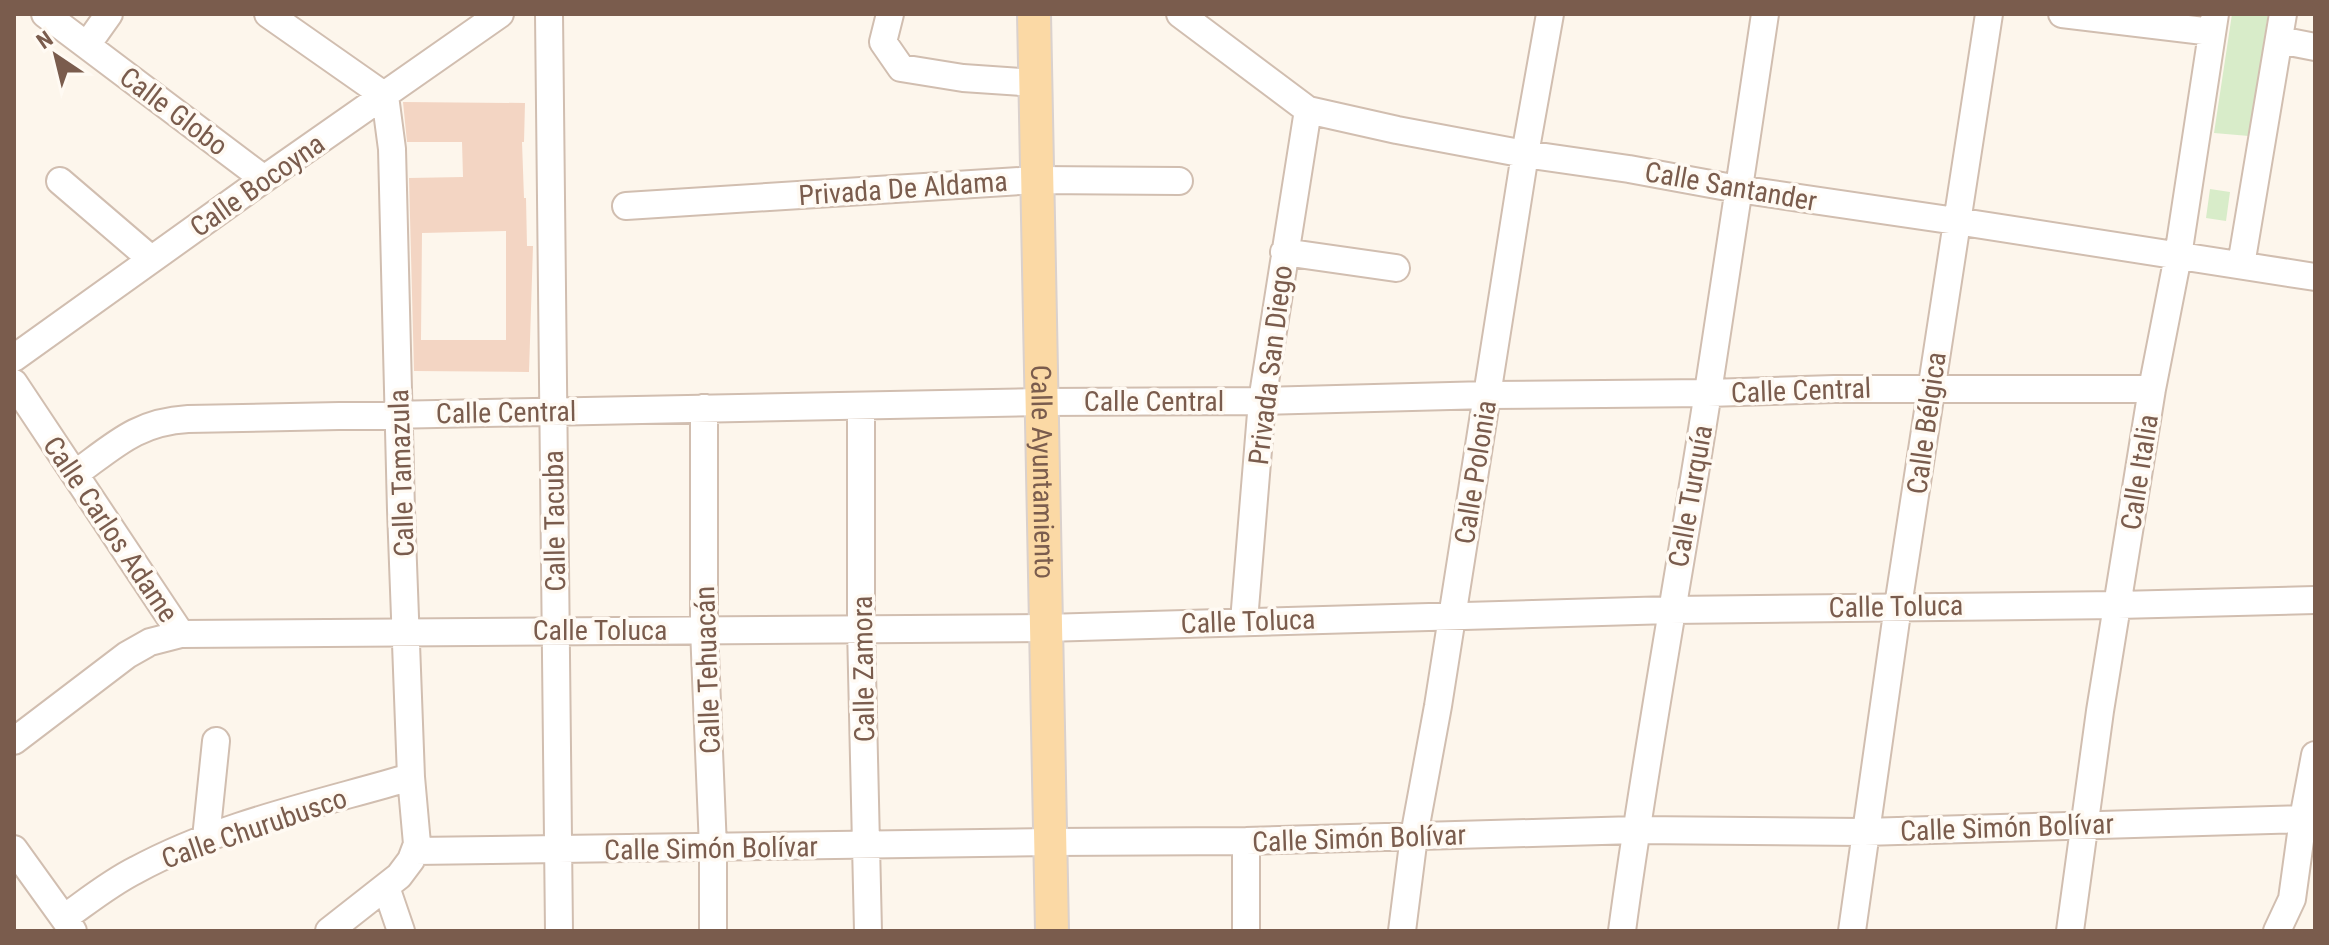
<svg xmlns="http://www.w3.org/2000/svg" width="2329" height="945" viewBox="0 0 2329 945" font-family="'Roboto Condensed',sans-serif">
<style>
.green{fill:#d8ecc9}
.building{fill:#f3d5c3;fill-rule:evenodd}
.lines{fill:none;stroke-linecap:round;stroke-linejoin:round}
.minor-casing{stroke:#d1beb0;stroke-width:30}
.major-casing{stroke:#dad1cd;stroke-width:36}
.minor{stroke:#fff;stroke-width:26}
.major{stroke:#fbd9a5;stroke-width:32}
.labels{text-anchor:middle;stroke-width:7;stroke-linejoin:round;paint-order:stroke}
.street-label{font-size:28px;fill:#7a5c4d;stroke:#fffaf3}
</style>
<rect width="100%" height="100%" fill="#fdf6ec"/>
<path class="green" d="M2232,14H2268L2249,136L2214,133Z
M2210,189L2230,192L2226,221L2206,218Z"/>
<path class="building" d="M403,102L525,103L524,142H522L524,198H526L527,246H533L529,372L414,371L409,178L463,177L462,142H407ZM506,231V340H421L422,233Z"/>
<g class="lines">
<g class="minor-casing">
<path id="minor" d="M45,14L264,179
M268,14L385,96L392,149L401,510L411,777L417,844L411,860L399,876L329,931
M549,14L559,931
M890,14L883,42L901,68L963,78L1035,83
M1180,14L1308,110L1397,130L1525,154L1629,169L1738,189L1956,221L2315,277
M2062,14L2212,32
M2279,40L2315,47
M87,45L109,14
M60,181L151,259
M626,206L1036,180L1179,181
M1284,252L1396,268
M2241,265L2283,14
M14,358L264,179L500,14
M14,383L181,634
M861,407V628L868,931
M704,408V629L713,848V931
M75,474C115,445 137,422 188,419L1041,402L1262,401L1488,395L1708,393L1834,389H2152
M1244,621L1262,401L1308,110
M14,741L127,655L150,642L181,634L1045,628L1671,610L2118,605L2315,600
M206,838L216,741
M14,849L73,931
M415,851L1050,842L1246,841L1636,830L1864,832L2303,819
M386,887L401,931
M64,918C88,901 110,883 136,870C221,824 319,804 411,777
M1246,931V841
M1402,931L1414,836L1438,706L1525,154L1550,14
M1622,931C1646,751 1680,572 1708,392C1728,266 1746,140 1765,14
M1852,931L1898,606L1989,14
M2070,931L2100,711L2152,389L2178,256L2215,14
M2277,931L2292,899L2303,819L2315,755"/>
</g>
<g class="major-casing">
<g id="major">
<path id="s1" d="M1034,14L1052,931"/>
</g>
</g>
<use href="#minor" class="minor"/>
<use href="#major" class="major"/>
</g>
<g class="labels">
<g class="street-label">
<text transform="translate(174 111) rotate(37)" y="10">Calle Globo</text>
<text transform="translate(257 185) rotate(-35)" y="10">Calle Bocoyna</text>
<text transform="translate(1731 186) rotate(10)" y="10">Calle Santander</text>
<text transform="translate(903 188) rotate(-4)" y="10">Privada De Aldama</text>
<text transform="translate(1270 365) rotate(-83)" y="10">Privada San Diego</text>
<text transform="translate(1801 390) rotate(-2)" y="10">Calle Central</text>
<text x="1154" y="411">Calle Central</text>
<text transform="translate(506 412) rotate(-1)" y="10">Calle Central</text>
<text transform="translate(1926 423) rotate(-82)" y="10">Calle Bélgica</text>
<text dy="10" stroke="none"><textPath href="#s1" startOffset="458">Calle Ayuntamiento</textPath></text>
<text transform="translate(1475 472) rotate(-81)" y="10">Calle Polonia</text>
<text transform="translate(2139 472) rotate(-81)" y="10">Calle Italia</text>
<text transform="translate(401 473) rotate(-92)" y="10">Calle Tamazula</text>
<text transform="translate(1690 496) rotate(-80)" y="10">Calle Turquía</text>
<text transform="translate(554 521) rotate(-91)" y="10">Calle Tacuba</text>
<text transform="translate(111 529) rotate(56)" y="10">Calle Carlos Adame</text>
<text transform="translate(1896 606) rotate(-1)" y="10">Calle Toluca</text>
<text transform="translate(1248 621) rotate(-2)" y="10">Calle Toluca</text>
<text x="600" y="640">Calle Toluca</text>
<text transform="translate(863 669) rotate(-91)" y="10">Calle Zamora</text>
<text transform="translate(707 670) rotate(-92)" y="10">Calle Tehuacán</text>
<text transform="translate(2007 827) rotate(-2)" y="10">Calle Simón Bolívar</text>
<text transform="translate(254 828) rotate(-19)" y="10">Calle Churubusco</text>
<text transform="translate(1359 838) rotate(-2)" y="10">Calle Simón Bolívar</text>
<text transform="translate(711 848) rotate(-1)" y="10">Calle Simón Bolívar</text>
</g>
</g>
<rect width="2329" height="945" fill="none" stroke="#7a5c4d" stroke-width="32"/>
<g transform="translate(56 56) rotate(325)" stroke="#fffaf3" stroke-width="6" paint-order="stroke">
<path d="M0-6L14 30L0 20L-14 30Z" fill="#7a5c4d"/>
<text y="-12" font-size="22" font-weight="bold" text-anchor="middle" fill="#7a5c4d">N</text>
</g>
</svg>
